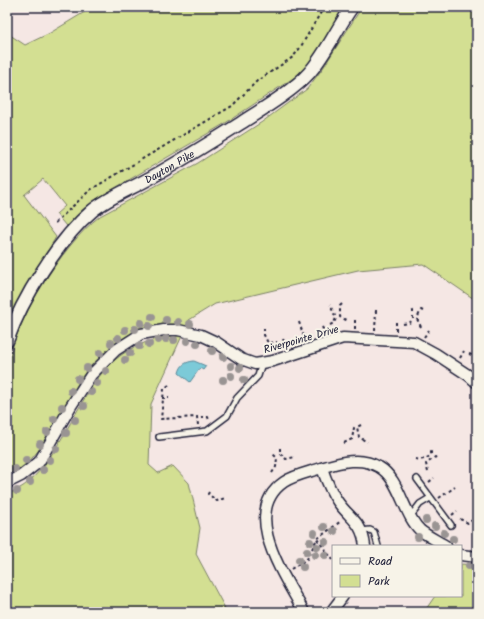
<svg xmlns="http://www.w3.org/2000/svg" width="484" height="619" viewBox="0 0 484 619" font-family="Kalam,sans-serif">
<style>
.green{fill:#d3df92;stroke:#7a8066}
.water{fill:#7bcad8;stroke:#578799}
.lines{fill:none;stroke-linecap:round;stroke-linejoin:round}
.service-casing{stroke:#22223b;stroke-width:8}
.minor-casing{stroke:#22223b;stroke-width:13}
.tertiary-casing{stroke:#22223b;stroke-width:15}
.path{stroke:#22223b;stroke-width:2;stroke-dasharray:3 3;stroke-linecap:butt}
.service{stroke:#f7f3e8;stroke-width:5}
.minor{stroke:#f7f3e8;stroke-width:10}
.tertiary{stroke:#f7f3e8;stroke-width:12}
.tree{fill:#999493}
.labels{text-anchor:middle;stroke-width:4;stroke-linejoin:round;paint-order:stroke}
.street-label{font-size:11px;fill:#22223b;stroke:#f7f3e8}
</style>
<rect width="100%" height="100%" fill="#f5e7e4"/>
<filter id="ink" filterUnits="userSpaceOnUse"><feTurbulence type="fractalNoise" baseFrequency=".025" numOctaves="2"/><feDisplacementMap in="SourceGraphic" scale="8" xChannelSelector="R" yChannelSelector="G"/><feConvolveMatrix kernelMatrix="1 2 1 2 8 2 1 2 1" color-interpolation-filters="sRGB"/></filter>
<g filter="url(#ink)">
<path class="green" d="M93,7H347L304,71L224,124L93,201L66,226L56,214L65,206L43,179L24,195L56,237L14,308L7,326V33L25,45L50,33Z
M362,7H477V301L423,264L358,270L215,304L189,320L187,326C149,323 135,327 106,352C97,359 88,368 81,378C67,402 56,430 38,451C29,462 21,470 7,474C7,441 5,406 7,373C11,325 62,245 100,216L198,163L262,122L307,89L323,68Z
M165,336H182L151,404L149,465L158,473L173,466L189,483L200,528L196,554L227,612H7V494C56,480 76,390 116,359C132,346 146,342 165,336Z
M461,564L477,565V612H424L435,596H461Z"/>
<path class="water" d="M194,361L206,366L203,370L200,368L190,382L179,373C181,365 185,362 194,361Z"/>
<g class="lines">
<g class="service-casing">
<path id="service" d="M159,437L207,431L227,416L237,398L258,376L262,363
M417,479L451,525
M410,517L420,504L430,498
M361,531L370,530L374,532L378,546"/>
</g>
<g class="minor-casing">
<path id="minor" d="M322,468C326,480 331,492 338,502C350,519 362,521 365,546
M7,483L21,476L39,462L71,406L91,375L116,350L141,334L164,330H178L201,335L216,342L241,359L255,364L273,361L343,338L414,342L436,354L468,375L477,383
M461,555L477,557
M304,612C286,578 239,513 284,482C294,475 310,472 321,468C340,462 361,456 379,467C400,479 403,514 420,530C427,536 438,541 446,546
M331,612L343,596"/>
</g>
<g class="tertiary-casing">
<g id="tertiary">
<path id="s1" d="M7,341C22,299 58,240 92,211C109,197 131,189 150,178C181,161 211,142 241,123C261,110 293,91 309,73C326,54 337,28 352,7"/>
</g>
</g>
<path class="path" d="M55,223L90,190L232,106L257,81L293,57L300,48L324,7
M342,304L340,306V317L348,321
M355,320V329
M299,322L305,340
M403,324L409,323L413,320V311L411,308
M330,325L334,323L336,318L330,305
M322,327L325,333
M421,327L417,319L421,310L423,311
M264,328V335L268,343L277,342
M375,331L376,310
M396,331V322
M424,337L429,330
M283,339L286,347
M469,354L477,357
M460,358L464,351
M169,385L164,389L161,419L197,417
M162,398H169
M198,425L197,417H208L209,420
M361,425L357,427L359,437L367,442
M344,443L352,439L354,428L351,426
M280,448V453L286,459L295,457
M415,459C422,460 425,460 431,455V450
M428,472L426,464L435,457L436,458
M272,473L276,467L277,458L273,454
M429,482L434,478
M209,492L208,494L217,501L225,498
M439,498L455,487
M452,515L457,511
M460,519L468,523L477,517
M317,539L333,560
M291,569L307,559L317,539L341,521"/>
<use href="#service" class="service"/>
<use href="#minor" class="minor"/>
<use href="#tertiary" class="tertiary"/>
</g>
<g class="tree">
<circle cx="152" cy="317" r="4"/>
<circle cx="166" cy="320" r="4"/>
<circle cx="178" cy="322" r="4"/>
<circle cx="141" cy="323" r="4"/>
<circle cx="190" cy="324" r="4"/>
<circle cx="149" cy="326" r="4"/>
<circle cx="135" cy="329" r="4"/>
<circle cx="125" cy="330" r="4"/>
<circle cx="118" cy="338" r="4"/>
<circle cx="166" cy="339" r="4"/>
<circle cx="158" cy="340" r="4"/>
<circle cx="174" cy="340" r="4"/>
<circle cx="187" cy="341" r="4"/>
<circle cx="111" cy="343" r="4"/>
<circle cx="149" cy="344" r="4"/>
<circle cx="197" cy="344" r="4"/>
<circle cx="139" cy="346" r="4"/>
<circle cx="212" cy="351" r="4"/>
<circle cx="100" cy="353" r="4"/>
<circle cx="130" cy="353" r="4"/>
<circle cx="223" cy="357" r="4"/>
<circle cx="125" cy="360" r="4"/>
<circle cx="231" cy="366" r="4"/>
<circle cx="87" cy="368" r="4"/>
<circle cx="240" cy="368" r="4"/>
<circle cx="106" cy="371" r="4"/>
<circle cx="231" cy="376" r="4"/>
<circle cx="78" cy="379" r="4"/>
<circle cx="223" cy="380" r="4"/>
<circle cx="244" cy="380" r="4"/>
<circle cx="97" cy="383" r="4"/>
<circle cx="71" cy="391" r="4"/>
<circle cx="91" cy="392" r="4"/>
<circle cx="84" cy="406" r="4"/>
<circle cx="62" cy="407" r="4"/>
<circle cx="54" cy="419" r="4"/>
<circle cx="75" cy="420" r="4"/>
<circle cx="47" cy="432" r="4"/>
<circle cx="66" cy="433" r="4"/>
<circle cx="40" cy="444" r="4"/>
<circle cx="56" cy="449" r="4"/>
<circle cx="26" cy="460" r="4"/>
<circle cx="50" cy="460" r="4"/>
<circle cx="15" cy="469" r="4"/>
<circle cx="43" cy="470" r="4"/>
<circle cx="30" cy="482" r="4"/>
<circle cx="17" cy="491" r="4"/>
<circle cx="426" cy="520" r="4"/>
<circle cx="435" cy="526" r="4"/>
<circle cx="324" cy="527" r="4"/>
<circle cx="334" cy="531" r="4"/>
<circle cx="314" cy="533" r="4"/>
<circle cx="444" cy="533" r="4"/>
<circle cx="418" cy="537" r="4"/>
<circle cx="453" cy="539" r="4"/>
<circle cx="310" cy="542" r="4"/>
<circle cx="325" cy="542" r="4"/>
<circle cx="317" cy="547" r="4"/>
<circle cx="307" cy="552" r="4"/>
<circle cx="315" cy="555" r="4"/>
<circle cx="325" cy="555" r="4"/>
<circle cx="299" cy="560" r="4"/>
<circle cx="469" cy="566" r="4"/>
<circle cx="303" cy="567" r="4"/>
</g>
</g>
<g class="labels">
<g class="street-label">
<text dy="4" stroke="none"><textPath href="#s1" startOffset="246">Dayton Pike</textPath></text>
<text transform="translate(301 339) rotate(-16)" y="4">Riverpointe Drive</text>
</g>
</g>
<rect width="484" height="619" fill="none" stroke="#f7f3e8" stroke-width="24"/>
<rect x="12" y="12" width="460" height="595" fill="none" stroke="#22223b" stroke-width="1.5" filter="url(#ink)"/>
<rect x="332" y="545" width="130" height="52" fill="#f7f3e8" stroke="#a29fa3"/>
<rect x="340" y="558" width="20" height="6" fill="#f7f3e8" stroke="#a29fa3"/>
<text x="368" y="565" font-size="12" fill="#22223b">Road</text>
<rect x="340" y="575" width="20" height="12" fill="#d3df92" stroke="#a29fa3"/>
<text x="368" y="585" font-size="12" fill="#22223b">Park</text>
</svg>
